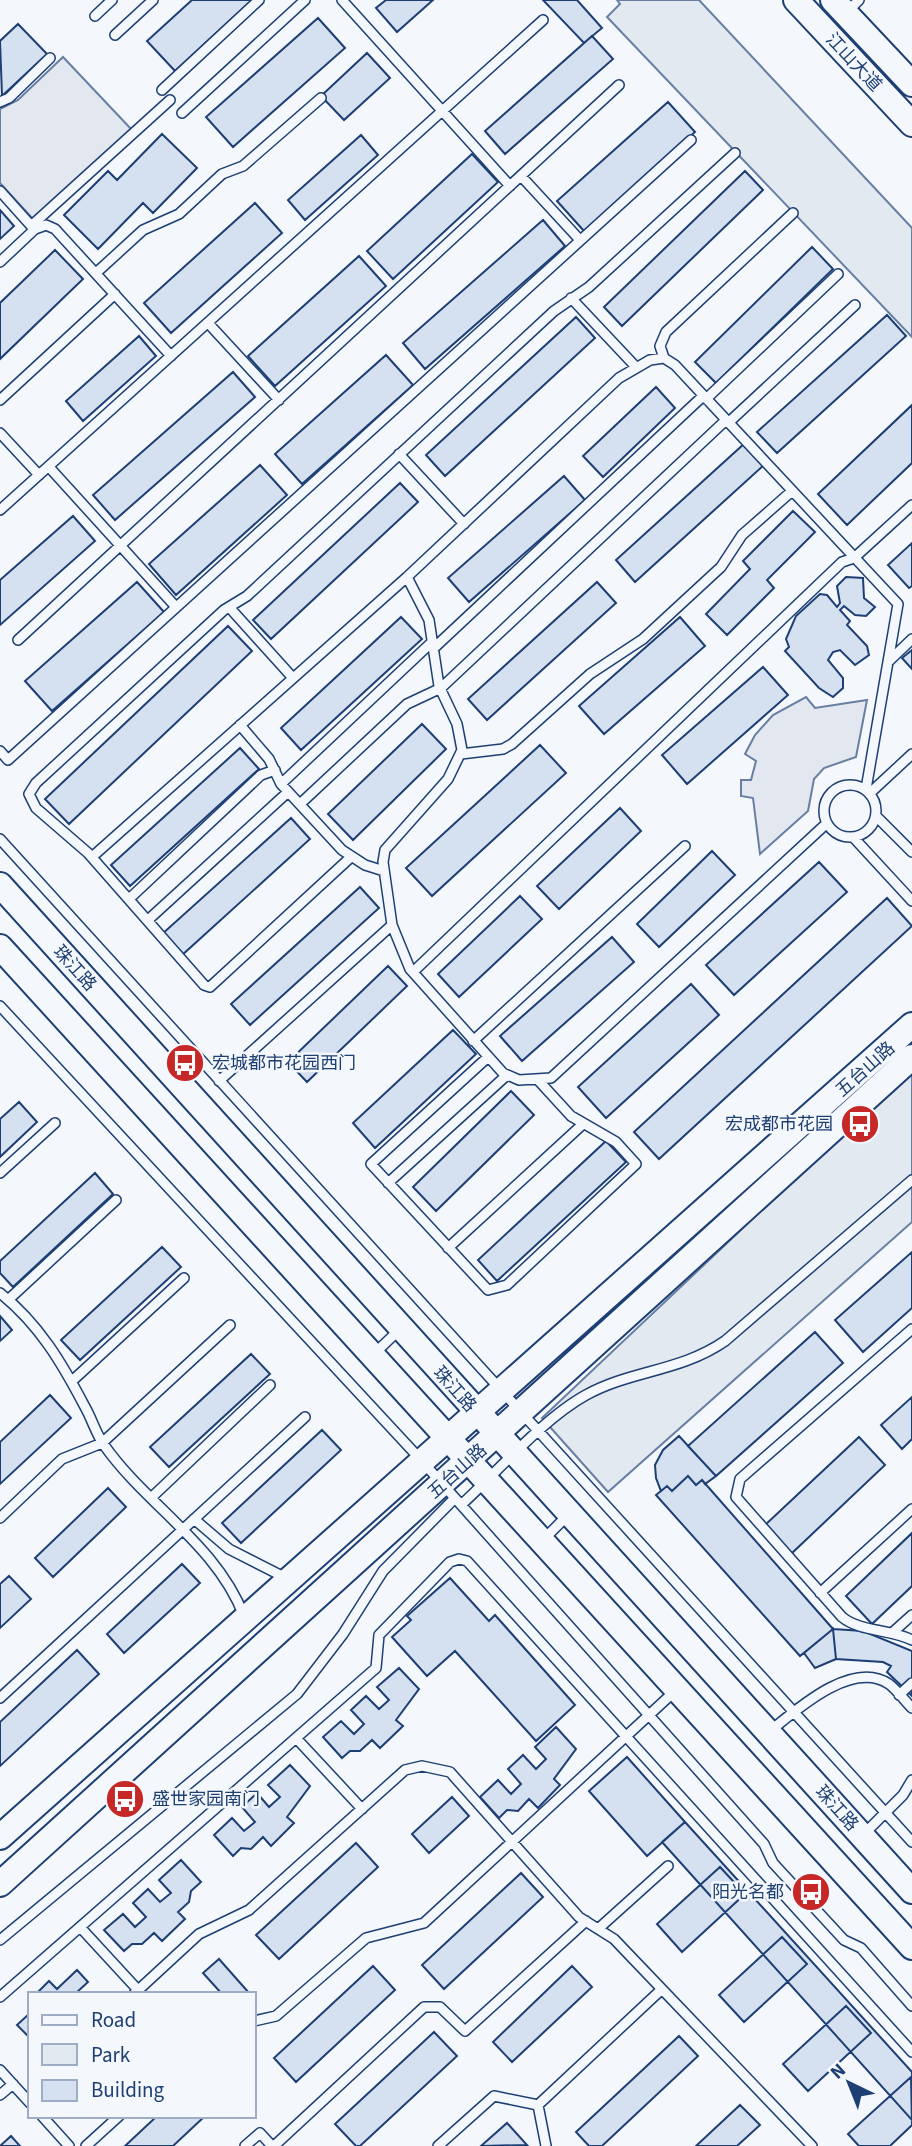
<svg xmlns="http://www.w3.org/2000/svg" width="912" height="2146" viewBox="0 0 912 2146" font-family="'Source Sans 3','Noto Sans SC',sans-serif">
<style>
.green{fill:#e3e9f0;stroke:#687fa3;stroke-width:2}
.parking{fill:#e3e8f0;stroke:#687fa3;stroke-width:2}
.building{fill:#d5e0f0;stroke:#1d3f73;stroke-width:2}
.lines{fill:none;stroke-linecap:round;stroke-linejoin:round}
.lane-casing{stroke:#1d3f73;stroke-width:12}
.secondary-casing{stroke:#1d3f73;stroke-width:28}
.lane{stroke:#f4f7fb;stroke-width:9}
.secondary{stroke:#f4f7fb;stroke-width:24}
.labels{text-anchor:middle;stroke-width:5;stroke-linejoin:round;paint-order:stroke}
.street-label{font-size:18px;fill:#1d3f73;stroke:#f4f7fb}
.poi-label{font-size:18px;fill:#1d3f73;stroke:#f4f7fb;text-anchor:start}
</style>
<rect width="100%" height="100%" fill="#f4f7fb"/>
<path class="green" d="M617,0H699L912,228V337L607,17L620,4Z
M912,1073V1222L608,1492L542,1418L797,1177Z"/>
<path class="parking" d="M63,57L132,130L33,219L0,183V109L18,100Z
M806,697L815,708L867,700L856,757L824,768L814,779L808,811L760,854L753,798L741,796V780H751L756,761L745,754L755,735L773,715Z"/>
<path class="building" d="M192,0H252L175,71L147,41Z
M386,0H433L397,32L376,8Z
M543,0H577L602,28L584,43Z
M318,18L345,48L233,147L206,117Z
M18,24L47,54L2,96L0,41Z
M592,36L613,59L505,154L485,131Z
M367,53L390,78L344,120L321,96Z
M668,102L695,132L584,231L557,201Z
M162,134L197,168L153,213L143,203L98,249L64,215L108,171L117,180Z
M361,135L378,155L305,220L288,200Z
M472,154L498,182L393,279L367,251Z
M745,171L763,190L622,326L604,307Z
M255,203L282,233L171,333L144,303Z
M0,210L14,226L0,239Z
M543,220L565,246L425,369L403,343Z
M812,247L833,269L716,383L695,362Z
M55,250L83,279L0,359V303Z
M359,256L386,286L275,386L248,356Z
M887,315L906,336L777,453L757,432Z
M576,317L595,338L445,476L426,455Z
M139,336L156,356L83,421L66,401Z
M386,355L413,385L302,484L275,454Z
M233,372L255,397L115,520L93,495Z
M656,387L675,408L603,477L583,456Z
M912,405V463L847,525L818,494Z
M745,443L764,465L635,582L616,560Z
M260,465L287,495L176,595L149,564Z
M564,476L585,500L469,602L448,578Z
M400,483L418,502L271,639L253,620Z
M793,511L815,532L767,580L774,588L727,635L706,614L750,569L743,561Z
M73,516L95,541L0,625V580Z
M912,543V586L909,588L888,565Z
M846,577L863,578L864,598L875,607L866,616L855,615L844,606L840,610L850,621L847,625L867,646L869,655L855,665L840,650L833,652L828,660L843,678V688L833,697L819,688L785,651L789,647L786,639L796,616L820,594L827,595L837,607L840,603L837,586Z
M137,582L164,612L52,711L25,681Z
M597,582L616,603L487,720L468,699Z
M401,617L422,639L301,750L281,728Z
M680,617L705,646L604,734L579,706Z
M228,626L252,651L69,824L45,799Z
M912,650V669L902,658Z
M763,667L788,695L687,784L662,755Z
M422,724L446,749L353,840L328,814Z
M540,745L566,773L432,896L406,868Z
M240,748L259,769L130,886L111,865Z
M620,808L641,831L559,909L537,886Z
M291,818L310,839L181,956L161,935Z
M712,851L735,875L659,947L637,924Z
M819,862L847,892L734,995L706,965Z
M360,887L379,908L250,1025L231,1004Z
M520,896L542,919L459,997L438,974Z
M887,898L912,926L659,1159L634,1132Z
M612,937L634,962L522,1061L500,1036Z
M388,966L407,986L307,1082L288,1062Z
M691,984L719,1015L606,1118L578,1087Z
M453,1030L476,1054L375,1148L353,1123Z
M511,1091L534,1115L436,1211L413,1187Z
M19,1102L37,1122L0,1157V1119Z
M606,1141L626,1162L497,1281L478,1260Z
M95,1173L113,1194L13,1287L0,1273V1261Z
M162,1247L181,1267L80,1360L61,1340Z
M912,1252V1308L863,1352L835,1320Z
M0,1316L12,1330L0,1341Z
M815,1332L843,1363L716,1476L688,1446Z
M251,1354L270,1374L169,1467L150,1447Z
M50,1395L71,1418L0,1484V1442Z
M912,1397V1439L902,1449L881,1425Z
M322,1430L341,1450L241,1543L222,1523Z
M679,1436L716,1476L705,1484L702,1480L696,1485L688,1476L672,1491L667,1486L661,1491L656,1478L655,1465L663,1450Z
M859,1437L885,1465L791,1554L764,1526Z
M688,1476L696,1485L702,1480L833,1629L800,1656L656,1495L667,1486L672,1491Z
M108,1488L126,1507L53,1577L35,1558Z
M912,1533V1586L872,1624L846,1596Z
M182,1564L200,1583L124,1653L107,1634Z
M9,1576L31,1599L0,1628V1584Z
M450,1578L489,1621L495,1615L575,1705L536,1741L455,1651L427,1676L392,1637L411,1620L407,1616Z
M833,1629L863,1631L912,1651V1696L887,1672L891,1666L883,1662L836,1659Z
M833,1629L836,1659L815,1668L804,1653Z
M77,1650L99,1674L0,1766V1722Z
M399,1668L419,1689L396,1720L403,1726L380,1748L372,1740L360,1751H350L342,1758L323,1737L341,1721L354,1734L364,1724L351,1710L366,1696L379,1709L389,1700L377,1687Z
M556,1727L576,1749L554,1779L560,1785L538,1808L529,1799L518,1811L507,1810L499,1818L480,1797L498,1780L511,1794L521,1784L508,1769L523,1755L536,1769L546,1759L535,1747Z
M627,1757L685,1822L647,1856L589,1791Z
M290,1765L310,1786L287,1817L294,1823L271,1846L263,1837L251,1849L241,1848L233,1856L214,1835L232,1818L244,1831L255,1822L242,1807L257,1793L269,1807L280,1797L268,1785Z
M452,1797L469,1816L429,1853L412,1834Z
M685,1822L912,2072V2120L662,1842Z
M356,1843L378,1867L279,1959L256,1935Z
M181,1860L201,1882L191,1891L189,1902L178,1912L185,1919L162,1941L154,1933L142,1944H132L124,1951L104,1930L123,1914L135,1927L146,1917L133,1903L148,1889L160,1902L171,1893L159,1880Z
M720,1867L745,1894L682,1952L657,1924Z
M521,1873L543,1897L444,1989L422,1965Z
M782,1937L807,1964L744,2022L719,1995Z
M219,1959L250,1994H222L203,1973Z
M373,1966L395,1990L296,2082L274,2058Z
M572,1966L592,1987L512,2062L493,2042Z
M77,1970L88,1982L75,1994H36L49,1981L57,1989Z
M846,2006L871,2033L808,2091L783,2064Z
M30,2013V2038L17,2025Z
M434,2032L457,2056L360,2146H356L335,2124Z
M679,2036L698,2056L602,2146H589L576,2132Z
M911,2077L912,2125L890,2146H859L848,2134Z
M740,2105L760,2125L737,2146H696Z
M157,2116H205L173,2146H125Z
M507,2123L527,2145L481,2146Z
M11,2136L20,2146H0Z"/>
<g class="lines">
<g class="lane-casing">
<path id="lane" d="M342,0L510,186
M847,12L859,0
M95,16L112,0
M115,35L153,0
M162,90L259,0
M0,102L9,98L50,58
M182,113L305,0
M521,176L580,240
M0,191L34,229
M31,226L170,100
M0,262L35,229L46,225L55,229L171,356
M96,273L143,230L179,214L222,174L243,166L321,98
M571,298L636,367
M208,323L279,400
M664,358L660,346L666,332L793,213
M706,399L838,274
M0,400L115,294
M728,423L855,305
M0,433L39,475
M399,454L464,524
M49,467L176,607
M0,510L543,20
M407,577L429,620L439,686L457,724L462,750L448,779L385,850L383,862L392,925L410,969L503,1073L519,1080L551,1078L826,824
M229,607L293,678
M18,640L619,85
M434,648L703,396
M888,662L912,639
M240,725L269,759L281,784L342,850L365,865L384,871
M0,751L8,760L691,140
M461,754L503,749L512,744L590,674L643,639L721,567L742,535L792,491
M281,784L432,642
M824 811a26 26 0 1 1 52 0a26 26 0 1 1-52 0Z
M870,793L912,754
M300,804L407,704L441,688L726,420
M876,816L912,852
M853,837L912,901
M0,839L912,1842
M92,857L407,577L619,378L650,360L664,358L675,365L898,604L866,789
M351,857L210,987L204,985L88,853L36,808L29,794L36,783L224,610L247,596L554,311L589,287L735,153
M129,899L261,775L275,770
M148,920L288,792
M413,972L842,562L854,558L912,505
M0,1006L421,1460L764,1844L773,1863L844,1940L861,1948L912,2006
M473,1041L685,846
M488,1057L371,1164L488,1290L507,1285L636,1164L616,1142L571,1116L538,1080
M219,1081L392,925
M0,1173L55,1123
M388,1183L507,1075
M448,1248L583,1124
M0,1293C39,1324 62,1363 85,1407C92,1419 96,1434 104,1445C147,1506 216,1544 244,1616
M8,1300L116,1200
M912,1329L740,1479L736,1497L842,1617C860,1632 890,1629 912,1640
M374,1354L399,1330
M72,1381L184,1278
M152,1497L270,1385
M461,1505C497,1472 544,1418 586,1395C631,1370 680,1372 725,1341L912,1180
M0,1518L62,1459L102,1443L230,1325
M194,1519L229,1549L286,1578
M543,1540L568,1515
M820,1593L912,1509
M892,1633L912,1615
M899,1695L912,1683
M0,1698L305,1417
M769,1732C796,1710 852,1659 889,1684C897,1690 905,1701 912,1708
M296,1738L362,1809
M863,1835L903,1795L912,1780
M80,1927L138,1990
M598,1929L668,1866
M0,1940L297,1694L343,1634L383,1571L455,1498
M134,1994L199,1934L249,1910L405,1770L422,1766L450,1772L579,1917L614,1939L812,2146
M0,1997L376,1668L379,1635L450,1562L459,1559L467,1561L912,2052
M254,2021L276,2016L366,1938L424,1923L675,1691
M0,2070L30,2103
M0,2095L13,2084
M538,2105L546,2146
M42,2116L69,2146
M86,2146L119,2116
M245,2146L260,2133L272,2146
M274,2146L424,2007H440L465,2031L586,1921
M438,2146L494,2096L538,2105L662,1989"/>
</g>
<g class="secondary-casing">
<path id="secondary" d="M796,0L912,124
M833,0L912,84
M0,885L912,1891
M0,947L912,1947
M0,1837L912,1025
M0,1884L912,1057"/>
</g>
<use href="#lane" class="lane"/>
<use href="#secondary" class="secondary"/>
</g>
<defs>
<g id="bus-disc" transform="scale(2.0125)"><circle r="9.5" fill="#c62828" stroke="#f4f7fb"/><path d="M-5-6H5V4H4V6H2V4H-2V6H-4V4H-5ZM-3.5-4V0h7V-4ZM-3.5 1.2v1.5H-2V1.2ZM2 1.2v1.5H3.5V1.2Z" fill="#fff"/></g>
</defs>
<g fill-rule="evenodd">
<use href="#bus-disc" x="185" y="1063"/>
<use href="#bus-disc" x="860" y="1124"/>
<use href="#bus-disc" x="125" y="1799"/>
<use href="#bus-disc" x="811" y="1892"/>
</g>
<g class="labels">
<g class="street-label">
<text transform="translate(854 62) rotate(47)" y="6">江山大道</text>
<text transform="translate(75 968) rotate(48)" y="6">珠江路</text>
<text transform="translate(865 1069) rotate(-42)" y="6">五台山路</text>
<text transform="translate(455 1389) rotate(48)" y="6">珠江路</text>
<text transform="translate(457 1471) rotate(-42)" y="6">五台山路</text>
<text transform="translate(837 1808) rotate(48)" y="6">珠江路</text>
</g>
<g class="poi-label">
<text x="212" y="1069">宏城都市花园西门</text>
<text x="833" y="1130" text-anchor="end">宏成都市花园</text>
<text x="152" y="1805">盛世家园南门</text>
<text x="784" y="1898" text-anchor="end">阳光名都</text>
</g>
</g>
<rect x="28" y="1992" width="228" height="126" fill="#f4f7fb" stroke="#9eadc5" stroke-width="2"/>
<rect x="42" y="2015" width="35" height="10" fill="#f4f7fb" stroke="#9eadc5" stroke-width="2"/>
<text x="91" y="2027" font-size="21" fill="#1d3f73">Road</text>
<rect x="42" y="2044" width="35" height="21" fill="#e3e9f0" stroke="#9eadc5" stroke-width="2"/>
<text x="91" y="2062" font-size="21" fill="#1d3f73">Park</text>
<rect x="42" y="2080" width="35" height="21" fill="#d5e0f0" stroke="#9eadc5" stroke-width="2"/>
<text x="91" y="2097" font-size="21" fill="#1d3f73">Building</text>
<g transform="translate(849 2083) rotate(317)" stroke="#f4f7fb" stroke-width="5" paint-order="stroke">
<path d="M0-5L12 26L0 18L-12 26Z" fill="#1d3f73"/>
<text y="-10" font-size="19" font-weight="bold" text-anchor="middle" fill="#1d3f73">N</text>
</g>
</svg>
